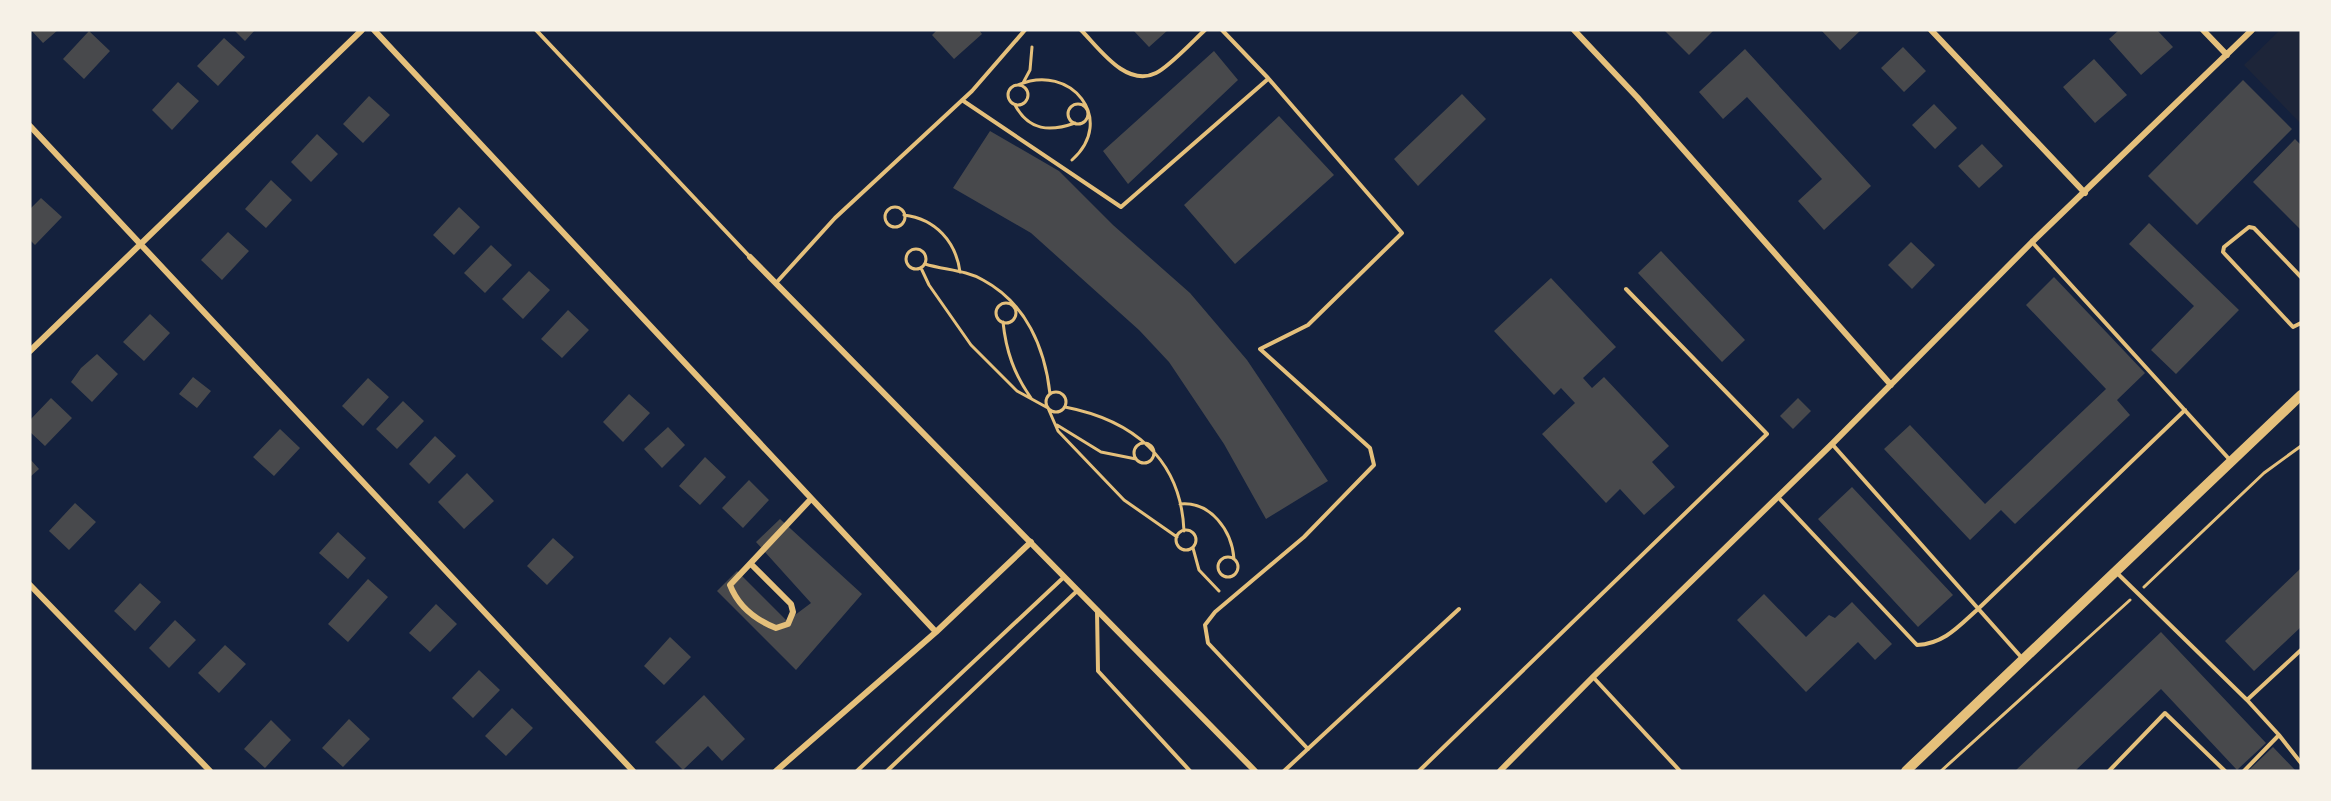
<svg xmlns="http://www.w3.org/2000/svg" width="2331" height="801" viewBox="0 0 2331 801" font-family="Helvetica,sans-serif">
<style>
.green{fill:#1d2539}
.building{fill:#48494c}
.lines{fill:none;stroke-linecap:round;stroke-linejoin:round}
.path{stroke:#e5c07b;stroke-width:3}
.service{stroke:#e5c07b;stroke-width:4}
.minor{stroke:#e5c07b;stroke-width:6}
.secondary{stroke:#e5c07b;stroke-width:10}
</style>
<rect width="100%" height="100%" fill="#14213d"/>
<path class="green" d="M2280,30H2301V124L2244,65Z"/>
<path class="building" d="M31,30H58L43,43Z
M234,30H255L245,41Z
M937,30H979L982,34L954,59L932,35Z
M1133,30H1168L1149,47Z
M1664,30H1714L1689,55Z
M1821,30H1861L1840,50Z
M2119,30H2157L2173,47L2141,75L2109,39Z
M89,31L110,51L84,79L63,59Z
M224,38L245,57L218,86L197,66Z
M1903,47L1926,71L1904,92L1881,68Z
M1745,49L1871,186L1824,230L1798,201L1822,179L1747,97L1723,119L1699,92Z
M1214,51L1238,80L1128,184L1103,151Z
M2094,59L2127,95L2095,123L2063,87Z
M2243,80L2292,129L2197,225L2148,176Z
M178,82L199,101L172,130L152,110Z
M1462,94L1486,119L1418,186L1394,159Z
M369,96L390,115L363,143L343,124Z
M1934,104L1957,128L1935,149L1912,125Z
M1279,116L1334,175L1235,264L1184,205Z
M990,131L1059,171L1113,225L1190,293L1247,360L1328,481L1266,519L1224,444L1169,362L1139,330L1031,233L953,188Z
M317,134L338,154L311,182L291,162Z
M2295,139L2301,145V230L2253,182Z
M1982,144L2003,166L1979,188L1958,166Z
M271,180L292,200L266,228L245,209Z
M41,198L62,217L35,245L30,240V209Z
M459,207L480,227L454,255L433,235Z
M2149,223L2239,310L2176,374L2151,350L2194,306L2129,244Z
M228,232L249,251L222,280L201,260Z
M1911,242L1935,265L1912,289L1888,265Z
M491,245L512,265L485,293L464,273Z
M1661,251L1745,340L1722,362L1638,273Z
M529,271L550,290L523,319L502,299Z
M2054,277L2145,373L2117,400L2130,415L2015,524L2001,510L1970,540L1884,449L1910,425L1985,504L2106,389L2026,305Z
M1551,278L1616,347L1583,378L1592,388L1604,377L1669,446L1652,462L1675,487L1644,515L1620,489L1606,503L1542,434L1575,403L1561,388L1554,395L1494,331Z
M568,310L589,330L562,358L541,339Z
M150,314L170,333L144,361L123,342Z
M97,354L118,374L92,402L71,382L81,368Z
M193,377L211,391L197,408L179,394Z
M368,378L389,397L363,426L342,406Z
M629,394L650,413L623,442L603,422Z
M51,398L72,418L45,446L30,432V420Z
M1798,398L1811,411L1793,429L1780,416Z
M403,401L424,421L397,449L376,429Z
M668,427L685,445L662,468L644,449Z
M280,429L300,448L274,476L253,457Z
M435,436L456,456L429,484L409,464Z
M705,457L726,477L700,505L679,486Z
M30,459L39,469L30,477Z
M467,473L494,501L464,529L438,502Z
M749,480L769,500L743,528L722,508Z
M1852,487L1953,595L1918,627L1818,519Z
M75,503L96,522L69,550L49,531Z
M780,519L862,594L796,670L717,591L737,571L787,621L811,603L756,542Z
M338,532L366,558L348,579L319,553Z
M553,538L574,557L547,585L527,566Z
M2301,568V627L2254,671L2225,641Z
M368,579L388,597L348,642L328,624Z
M140,583L161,602L135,631L114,611Z
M1764,594L1806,637L1829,615L1835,618L1852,602L1892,644L1875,660L1858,642L1806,692L1737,620Z
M436,604L457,624L430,652L409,633Z
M175,620L196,640L169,668L149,648Z
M2161,632L2266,743L2237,770L2161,689L2075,771H2015Z
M670,637L691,657L664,685L644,666Z
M225,645L246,664L219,693L198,673Z
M479,670L500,690L473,718L452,698Z
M704,695L745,739L722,761L708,746L683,770L655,742Z
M512,708L533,728L506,756L485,736Z
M349,719L370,739L343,767L322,748Z
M271,720L291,740L265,768L244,749Z
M2273,747L2296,771H2248Z"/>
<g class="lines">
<path class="path" d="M1023,83L1030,70L1032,47
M1018,85C1071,62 1117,120 1072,160
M1008 95a10 10 0 1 1 20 0a10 10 0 1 1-20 0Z
M1068 114a10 10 0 1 1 20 0a10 10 0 1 1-20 0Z
M1015,105C1029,131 1050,132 1075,123
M885 217a10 10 0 1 1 20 0a10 10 0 1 1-20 0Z
M904,215C936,219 956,242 960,272
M906 259a10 10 0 1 1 20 0a10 10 0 1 1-20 0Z
M925,264C944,270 966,270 983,280C1026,303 1045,348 1050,394
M921,268L929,285L971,345L1017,391L1048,408L1058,431L1124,500L1177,537
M996 313a10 10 0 1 1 20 0a10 10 0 1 1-20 0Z
M1003,322C1006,351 1014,374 1031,398
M1046 402a10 10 0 1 1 20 0a10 10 0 1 1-20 0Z
M1065,407C1132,420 1181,458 1184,531
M1057,425L1101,452L1136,459
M1134 453a10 10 0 1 1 20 0a10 10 0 1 1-20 0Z
M1180,504C1211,501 1232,531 1234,559
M1176 540a10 10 0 1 1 20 0a10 10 0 1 1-20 0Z
M1193,548L1199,570L1219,591
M1218 567a10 10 0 1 1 20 0a10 10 0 1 1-20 0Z
M2144,587L2264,473L2301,446
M1941,771L2130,600"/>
<path class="service" d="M536,30L750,257
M1081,30C1099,48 1126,88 1156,73C1169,67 1193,41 1205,30
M1222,30L1268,78L1402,233L1308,325L1260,349L1370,448L1374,465L1304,537L1215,612L1205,625L1208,643L1308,749
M962,100L1121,207L1268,79
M2032,242L2230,460
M2301,277L2254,228L2249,227L2224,247L2223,252L2293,327L2301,323
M776,283L835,218L972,91L1025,30
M1832,444L2022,658
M1778,497L1917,645C1944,644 1959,626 1978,609L2185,410
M2117,573L2247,700L2279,735L2244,771
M1097,610L1098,671L1190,771
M1593,677L1680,771
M2247,700L2301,650
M2279,735L2301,763
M857,771L1064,577
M887,771L1077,591
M1284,771L1459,609
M1419,771L1767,434L1626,289
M2109,771L2165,713L2225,771"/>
<path class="minor" d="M374,30L936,632
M1574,30L1637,97L1891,385
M1931,30L2085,193
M2203,30L2227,55
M30,126L633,771
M750,257L1255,771
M30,351L362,30
M751,564L791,604L793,612L788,624L776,628C756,620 738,606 730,585L810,500
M30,585L210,771
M776,771L936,632L1031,542
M1500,771L1593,677L1832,444L2032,242L2252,30"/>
<path class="secondary" d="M1906,771L2301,395"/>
</g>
<rect width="2331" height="801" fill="none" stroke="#f6f1e7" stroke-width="63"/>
</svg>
